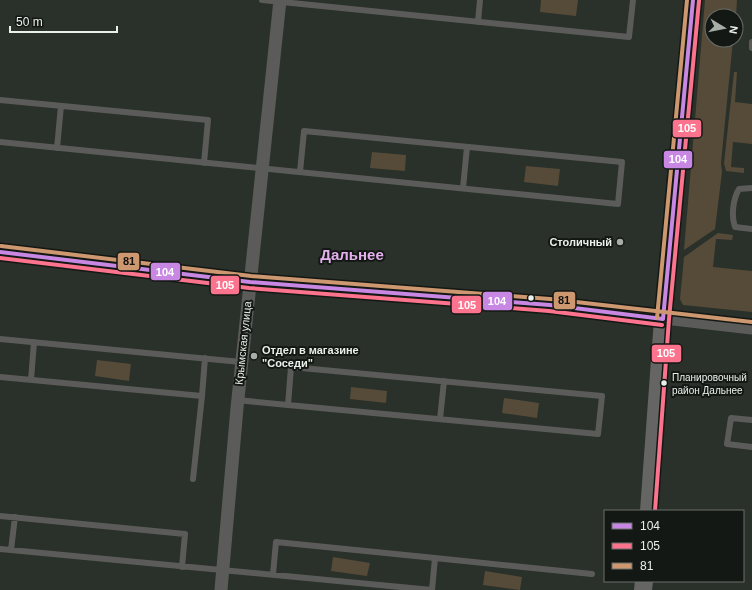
<svg xmlns="http://www.w3.org/2000/svg" width="752" height="590" viewBox="0 0 752 590" font-family="Helvetica,sans-serif">
<style>
.green{fill:#554b38}
.lines{fill:none;stroke-linecap:round;stroke-linejoin:round}
.lane{stroke:#5b5c5a;stroke-width:6}
.street{stroke:#5b5c5a;stroke-width:13}
.secondary{stroke:#656663;stroke-width:18}
.bus-1-casing{stroke:#141814;stroke-width:7}
.bus-2-casing{stroke:#141814;stroke-width:7}
.bus-3-casing{stroke:#141814;stroke-width:7}
.bus-1{stroke:#c787e3;stroke-width:4}
.bus-2{stroke:#fc738d;stroke-width:4}
.bus-3{stroke:#cd976f;stroke-width:4}
.poi-dot{fill:#a7ada7;stroke:#141814;stroke-width:1.5}
.bus-dot{fill:#eaf0ea;stroke:#141814;stroke-width:1.5}
.labels{text-anchor:middle;stroke-width:4;stroke-linejoin:round;paint-order:stroke}
.bus-label{font-size:10px;fill:#eaf0ea;stroke:#141814;text-anchor:start}
.poi-label{font-size:11px;font-weight:bold;fill:#eaf0ea;stroke:#141814;text-anchor:end}
.street-label{font-size:11px;fill:#eaf0ea;stroke:#141814}
.district-label{font-size:15px;font-weight:bold;fill:#e3b0ed;stroke:#141814}
.line-badge{stroke:#141814;stroke-width:1.5}
.badge-label{font-size:11px;text-anchor:middle;font-weight:bold;fill:#fff}
.pale-badge-label{font-size:11px;text-anchor:middle;font-weight:bold;fill:#111}
</style>
<rect width="100%" height="100%" fill="#2a302a"/>
<path class="green" d="M541,0H578L576,16L540,12Z
M705,0H737L736,16H712V40H733L721,163L722,172L715,229L684,250Z
M734,72H737L735,102L752,104V144L733,142L731,167L744,168V173L726,171L724,163Z
M372,152L406,155L405,171L370,168Z
M526,166L560,169L558,186L524,182Z
M718,233L733,235L732,240L716,239L713,267L752,271V312L683,305L680,299L684,257Z
M97,360L131,364L129,381L95,376Z
M351,387L387,391L386,403L350,399Z
M504,398L539,403L537,418L502,413Z
M333,557L370,563L367,576L331,571Z
M485,571L522,577L520,590L483,585Z"/>
<g class="lines">
<path class="lane" d="M262,0L629,37L633,0
M478,22L480,0
M752,42V48
M0,100L208,120L204,163
M0,142L618,204L622,162L304,131L300,172
M57,148L61,106
M463,188L467,147
M752,188L739,189C733,199 731,216 735,227L752,229
M0,339L241,362
M0,377L202,396L205,358
M31,380L34,342
M237,400L288,405L598,434L602,396L291,367L288,405
M440,419L444,381
M752,420L731,418L727,444L752,447
M193,479L202,396
M0,516L185,534L182,567
M0,549L432,590L435,558L592,574
M11,550L15,517
M273,574L276,542L435,558"/>
<path class="street" d="M0,252L250,282L550,305L752,328
M221,590L237,408L280,0"/>
<path class="secondary" d="M649,511L663,319L693,0
M643,590L644,581"/>
<g class="bus-1-casing">
<path id="bus-1" d="M0,252L250,282L550,305L663,319
M663,319L693,0"/>
</g>
<g class="bus-2-casing">
<path id="bus-2" d="M0,258L249,288L549,311L662,325
M655,511L669,319L699,1"/>
</g>
<g class="bus-3-casing">
<path id="bus-3" d="M1,246L251,276L550,299L752,322
M657,318L687,0"/>
</g>
<use href="#bus-1" class="bus-1"/>
<use href="#bus-2" class="bus-2"/>
<use href="#bus-3" class="bus-3"/>
</g>
<g class="poi-dot">
<circle cx="620" cy="242" r="4"/>
<circle cx="254" cy="356" r="4"/>
</g>
<g class="bus-dot">
<circle cx="531" cy="298" r="3.5"/>
<circle cx="664" cy="383" r="3.5"/>
</g>
<g class="labels">
<g class="bus-label">
<text x="672" y="381">Планировочный<tspan x="672" dy="13">район Дальнее</tspan></text>
</g>
<g class="poi-label">
<text x="612" y="246">Столичный</text>
<text x="262" y="354" text-anchor="start">Отдел в магазине<tspan x="262" dy="13">"Соседи"</tspan></text>
</g>
<g class="street-label">
<text transform="translate(243 343) rotate(-84)" y="4">Крымская улица</text>
</g>
<g class="district-label">
<text x="352" y="260">Дальнее</text>
</g>
</g>
<g class="line-badge">
<rect x="672" y="119" width="30" height="19" rx="4" fill="#fc738d"/>
<rect x="663" y="150" width="30" height="19" rx="4" fill="#c787e3"/>
<rect x="117" y="252" width="23" height="19" rx="4" fill="#cd976f"/>
<rect x="150" y="262" width="31" height="19" rx="4" fill="#c787e3"/>
<rect x="210" y="275" width="30" height="20" rx="4" fill="#fc738d"/>
<rect x="553" y="291" width="23" height="19" rx="4" fill="#cd976f"/>
<rect x="482" y="291" width="31" height="20" rx="4" fill="#c787e3"/>
<rect x="451" y="295" width="31" height="19" rx="4" fill="#fc738d"/>
<rect x="651" y="344" width="31" height="19" rx="4" fill="#fc738d"/>
</g>
<g class="badge-label">
<text x="687" y="132">105</text>
<text x="678" y="163">104</text>
<text x="165" y="276">104</text>
<text x="225" y="289">105</text>
<text x="497" y="305">104</text>
<text x="467" y="309">105</text>
<text x="666" y="357">105</text>
</g>
<g class="pale-badge-label">
<text x="129" y="265">81</text>
<text x="564" y="304">81</text>
</g>
<rect x="604" y="510" width="140" height="72" fill="#141814" stroke="#6a6e6a"/>
<rect x="612" y="523" width="20" height="6" fill="#c787e3" stroke="#6a6e6a"/>
<text x="640" y="530" font-size="12" fill="#eaf0ea">104</text>
<rect x="612" y="543" width="20" height="6" fill="#fc738d" stroke="#6a6e6a"/>
<text x="640" y="550" font-size="12" fill="#eaf0ea">105</text>
<rect x="612" y="563" width="20" height="6" fill="#cd976f" stroke="#6a6e6a"/>
<text x="640" y="570" font-size="12" fill="#eaf0ea">81</text>
<g transform="translate(724 28) rotate(100)"><circle r="19" fill="#141814" stroke="#6a6e6a"/>
<path d="M0-3L7 15L0 10L-7 15Z" fill="#a7ada7"/>
<text y="-6" font-size="11" font-weight="bold" text-anchor="middle" fill="#eaf0ea">N</text>
</g>
<path d="M10 26v6h107v-6" fill="none" stroke="#eaf0ea" stroke-width="2"/>
<text x="16" y="26" font-size="12" fill="#eaf0ea" stroke="#141814" stroke-width="3" paint-order="stroke">50 m</text>
</svg>
